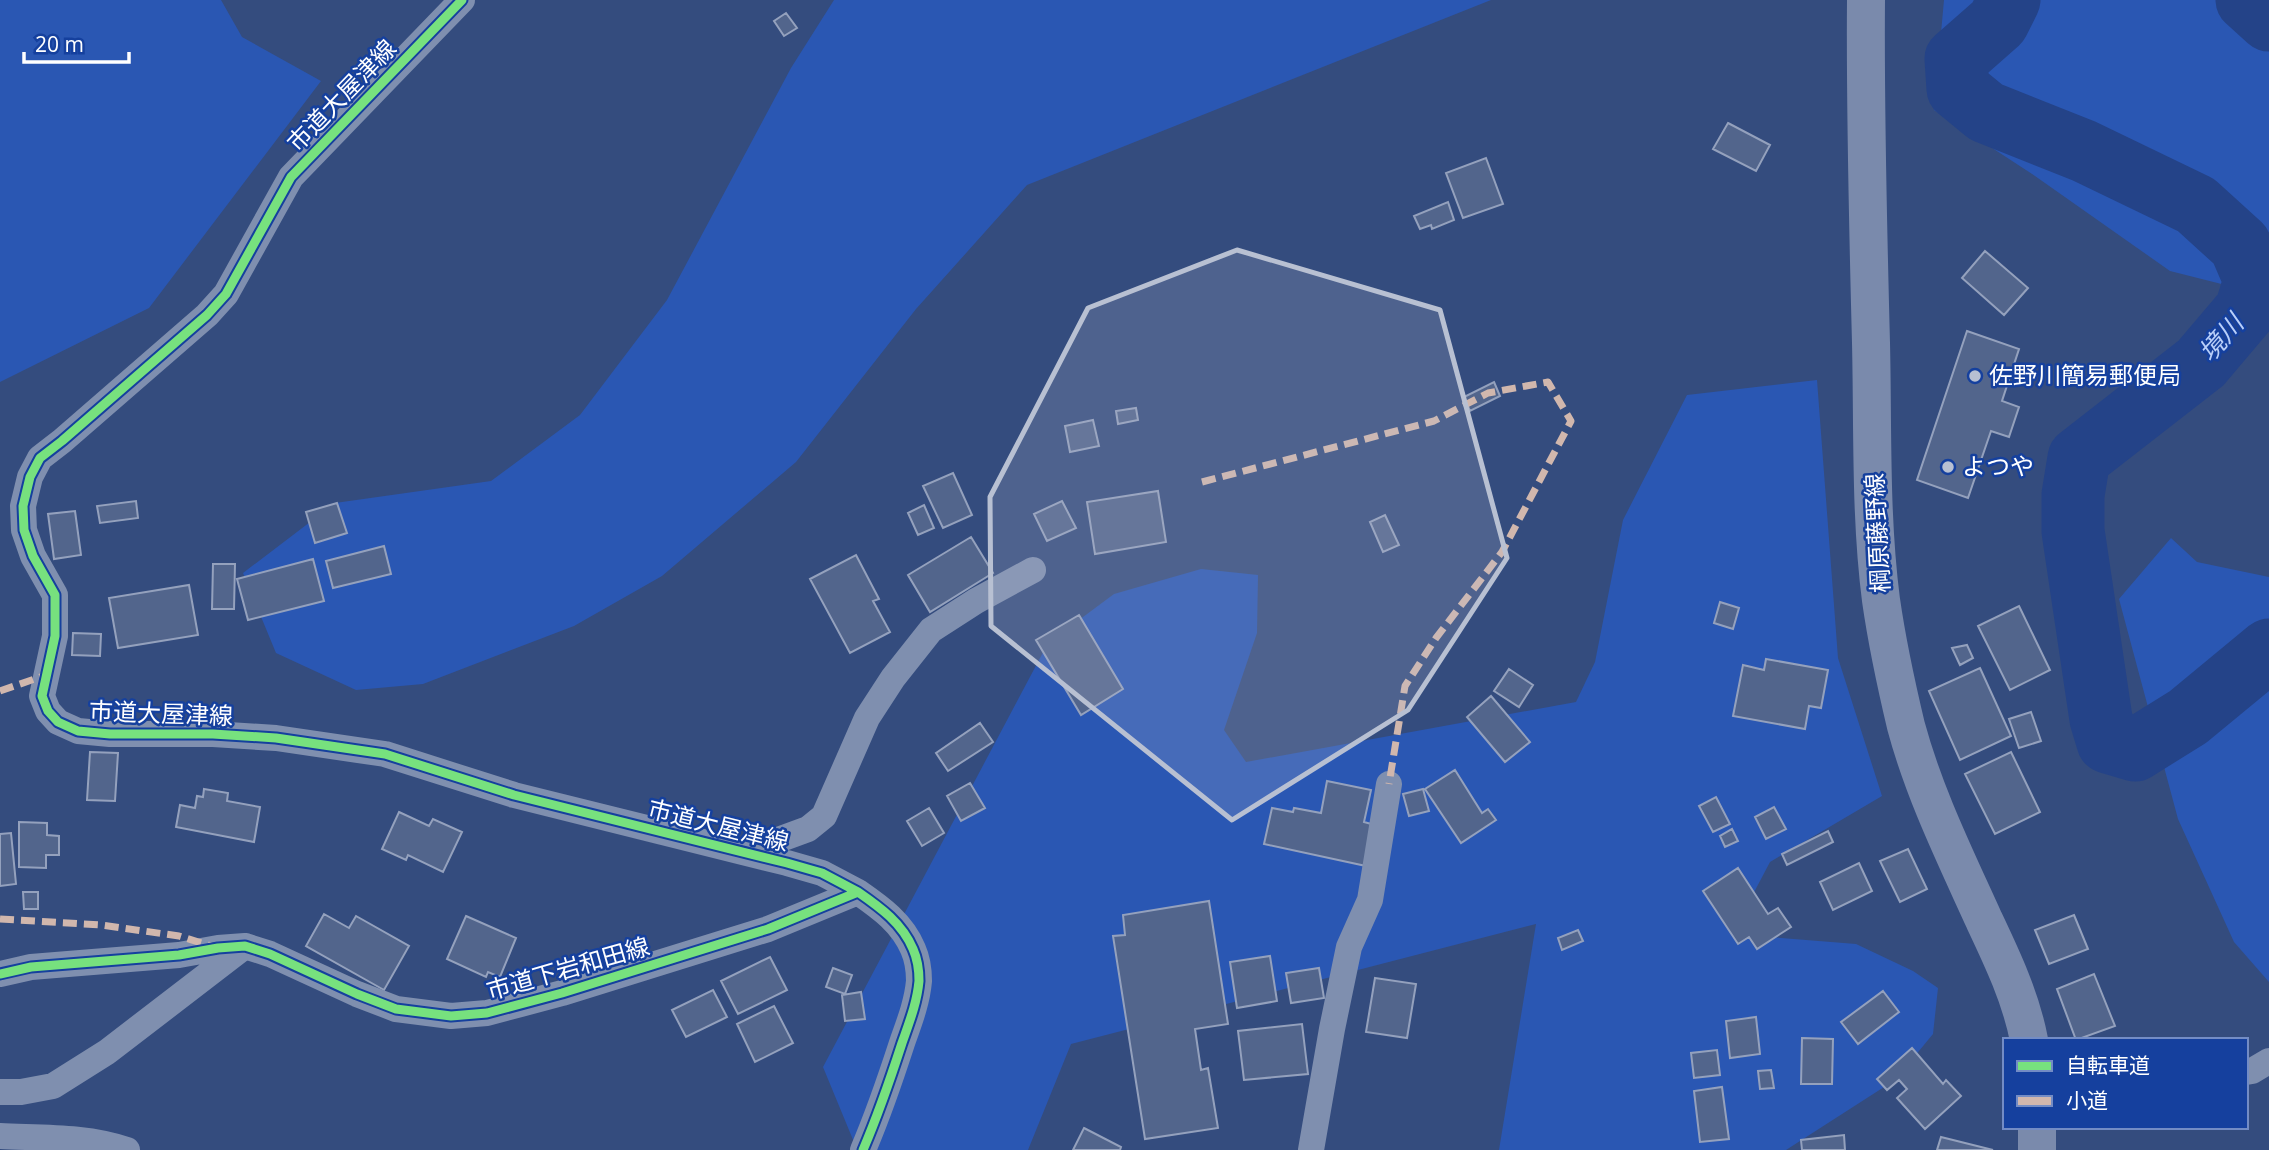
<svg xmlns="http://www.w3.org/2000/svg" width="2269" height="1150" viewBox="0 0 2269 1150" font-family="'Open Sans','Noto Sans JP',sans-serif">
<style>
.green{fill:#2a57b3}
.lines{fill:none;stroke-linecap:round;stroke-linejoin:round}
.river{stroke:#244388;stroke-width:63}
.building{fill:#52658c;stroke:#94a1bd;stroke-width:2}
.street{stroke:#7f8faf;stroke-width:26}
.secondary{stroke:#7a8aac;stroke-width:38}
.quiet{stroke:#d1b7ad;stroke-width:7;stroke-dasharray:14 7;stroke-linecap:butt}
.cycleway-casing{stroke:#15409e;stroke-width:13}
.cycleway{stroke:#77e17e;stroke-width:9}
.marked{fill:#b8c0d2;fill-opacity:0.2;stroke:#b8c0d2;stroke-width:5;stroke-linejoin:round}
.poi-dot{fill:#b8c0d2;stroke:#15409e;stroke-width:2.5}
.labels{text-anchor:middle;stroke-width:5;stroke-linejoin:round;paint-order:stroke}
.street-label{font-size:24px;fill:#fff;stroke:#15409e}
.poi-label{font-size:24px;fill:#fff;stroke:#15409e;text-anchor:start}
.water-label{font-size:26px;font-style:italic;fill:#b9cff9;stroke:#15409e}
</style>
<rect width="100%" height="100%" fill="#344c7e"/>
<path class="green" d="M0,0H221L242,37L321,81L149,308L0,382Z
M834,0H1491L1027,185L916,309L796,462L662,576L574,626L423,684L356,690L276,653L243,573L335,503L491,481L580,415L667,300L791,68Z
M1944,0H2269V296L2170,271L2035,176L1934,110Z
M1817,380L1838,658L1882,796L1770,862L1732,934L1856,944L1913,971L1938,988L1933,1034L1895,1080L1786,1150H1499L1536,924L1071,1044L1028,1150H859L856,1147L823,1067L1048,643L1114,594L1201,569L1258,575L1257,633L1224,730L1246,762L1576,702L1595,662L1623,520L1687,395Z
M2171,538L2197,562L2269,577V982L2234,942L2178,819L2119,599Z"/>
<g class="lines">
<path class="river" d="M2009,0L1998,22L1956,59L1958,89L1986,112L2084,151L2196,205L2240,245L2255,280L2246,310L2201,363L2079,458L2073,495V531L2101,719L2108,742L2135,750L2188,717L2269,650
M2247,0L2269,20"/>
</g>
<path class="building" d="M786,13L797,28L784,36L774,21Z
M1728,123L1770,145L1756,171L1713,149Z
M1486,158L1503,204L1463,218L1446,173Z
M1448,202L1454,220L1432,229L1431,225L1420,229L1414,216Z
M1985,251L2028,288L2004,315L1962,278Z
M1967,331L2019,349L2002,401L2019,407L2009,437L1991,431L1968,498L1917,480Z
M1494,382L1500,396L1470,411L1464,397Z
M1136,408L1138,420L1118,424L1116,411Z
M1093,420L1099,446L1070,452L1065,426Z
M953,473L972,515L943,528L923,486Z
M1158,491L1166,542L1095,554L1087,502Z
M136,501L138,518L100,523L97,506Z
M1062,501L1076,528L1047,541L1034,514Z
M337,503L347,533L315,543L306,512Z
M924,505L934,528L918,535L908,513Z
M75,511L81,555L54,559L48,514Z
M1385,515L1399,545L1383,552L1370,522Z
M971,537L993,573L930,612L908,575Z
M384,546L391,574L333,588L326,561Z
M856,555L879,599L873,601L890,632L850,653L810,579Z
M313,559L324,601L248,620L237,579Z
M213,564H235L234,609H212Z
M189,585L198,635L118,648L109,598Z
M1720,602L1739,608L1733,629L1714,623Z
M2019,606L2050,670L2010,690L1978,626Z
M1079,615L1123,689L1081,715L1036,640Z
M73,633L101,634L100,656L72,655Z
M1967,645L1973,658L1960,665L1952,648Z
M1766,659L1828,670L1821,708L1809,706L1805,729L1733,716L1743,665L1764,670Z
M1980,668L2011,736L1960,760L1929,691Z
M1509,669L1533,685L1519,707L1494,691Z
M1491,696L1530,742L1505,762L1467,717Z
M2031,712L2041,741L2019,748L2009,719Z
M980,723L993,742L948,771L936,753Z
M90,752L118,753L115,801L87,800Z
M2011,752L2040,812L1995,834L1965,774Z
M1455,770L1482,813L1488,809L1496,820L1461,843L1425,789Z
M1327,781L1371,790L1364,822L1375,825L1366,866L1264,844L1272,808L1293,812L1294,808L1321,813Z
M970,783L985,808L961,821L947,796Z
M204,789L228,793L227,801L260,807L254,842L176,827L180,805L195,808L197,796L203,797Z
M1423,789L1429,811L1409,816L1403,794Z
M1716,797L1730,824L1713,832L1699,806Z
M1774,807L1786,829L1766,839L1755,817Z
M929,808L944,833L922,846L907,821Z
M399,812L429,826L433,819L462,832L443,872L408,855L406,860L382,849Z
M19,822L47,823V835L59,836V855H46V868L19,867Z
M1732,829L1738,841L1725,847L1720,836Z
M1828,831L1833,842L1787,865L1782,854Z
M11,833L16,884L0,886V834Z
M1908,849L1927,889L1900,902L1880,861Z
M1859,863L1872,891L1833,910L1820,882Z
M1738,868L1768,914L1778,908L1791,927L1757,949L1749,937L1738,944L1703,891Z
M23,892H38V909H24Z
M1209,901L1228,1024L1195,1029L1201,1070L1208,1068L1218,1128L1145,1139L1113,936L1125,935L1123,915Z
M324,914L349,928L356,916L409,946L384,990L306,946Z
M2074,915L2088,949L2049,964L2035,930Z
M466,916L516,938L500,977L488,972L486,977L447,959Z
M1578,930L1583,941L1562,950L1558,938Z
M1270,956L1277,1001L1237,1008L1230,962Z
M770,957L787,990L738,1014L721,981Z
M833,968L852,975L845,994L826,987Z
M1319,968L1324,998L1291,1003L1286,973Z
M2094,974L2115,1026L2076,1040L2057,989Z
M1375,978L1416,984L1407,1038L1366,1032Z
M713,990L727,1017L686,1037L672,1010Z
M1883,991L1899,1012L1858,1044L1841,1022Z
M861,992L865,1019L845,1021L842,995Z
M774,1006L793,1043L755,1062L737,1024Z
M1756,1017L1760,1054L1730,1058L1726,1021Z
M1302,1024L1308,1074L1244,1080L1238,1031Z
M1802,1038L1833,1039L1832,1084H1801Z
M1912,1048L1943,1084L1946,1080L1961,1096L1925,1129L1897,1098L1907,1089L1899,1080L1887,1090L1877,1079Z
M1717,1050L1720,1075L1694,1078L1691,1053Z
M1771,1070L1774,1088L1760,1089L1758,1071Z
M1722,1087L1729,1139L1700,1142L1694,1091Z
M1084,1128L1121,1147L1120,1150H1073Z
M1844,1135L1845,1150H1802L1801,1140Z
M1941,1137L1993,1150H1937Z"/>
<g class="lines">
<path class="street" d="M462,0L291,177L226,294L207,315L62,441L40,458L30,477L23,506L24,530L33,556L55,595V636L42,696L48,711L58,722L78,731L110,734H213L276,738L385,754L514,795L787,863L822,873L858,892
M745,852L808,829L824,816L867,718L893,678L931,630L976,601L1033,570
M0,974L31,967L179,955L218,948L245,946L270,954L357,994L396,1009L451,1016L487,1013L562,993L768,929L858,892C881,908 902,923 913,949C917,958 919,972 919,981C917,1003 909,1023 902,1043C890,1080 878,1115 863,1150
M2246,1072L2252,1071L2269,1061
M0,1092H21L53,1086L107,1052L245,946
M0,1136C42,1138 87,1136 127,1150
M1311,1150L1332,1029L1349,947L1370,900L1389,784"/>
<path class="secondary" d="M1866,0C1865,114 1868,229 1871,343C1873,428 1870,515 1881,600C1887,642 1896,684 1906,726C1924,793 1955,856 1984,920C2002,958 2021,998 2029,1040
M2037,1150V1127"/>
<path class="quiet" d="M1202,482L1434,421L1488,393L1548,382L1571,421L1502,552L1436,638L1405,686L1389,784
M0,691L46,675
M0,919L101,925L179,936L211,946"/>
<g class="cycleway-casing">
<path id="cycleway" d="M462,0L291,177L226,294L207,315L62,441L40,458L30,477L23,506L24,530L33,556L55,595V636L42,696L48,711L58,722L78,731L110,734H213L276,738L385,754L514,795L787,863L822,873L858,892
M0,974L31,967L179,955L218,948L245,946L270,954L357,994L396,1009L451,1016L487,1013L562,993L768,929L858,892C881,908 902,923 913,949C917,958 919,972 919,981C917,1003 909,1023 902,1043C890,1080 878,1115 863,1150"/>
</g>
<use href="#cycleway" class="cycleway"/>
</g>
<path class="marked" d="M1237,250L1440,310L1507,558L1408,710L1232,820L991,626L990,497L1088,308Z"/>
<g class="poi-dot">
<circle cx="1975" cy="376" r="7"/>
<circle cx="1948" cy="467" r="7"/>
</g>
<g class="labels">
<g class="street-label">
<text transform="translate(342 96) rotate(-46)" y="8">市道大屋津線</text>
<text transform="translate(1878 533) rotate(-93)" y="8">棡原藤野線</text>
<text transform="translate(161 714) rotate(2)" y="8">市道大屋津線</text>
<text transform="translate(718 826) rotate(14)" y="8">市道大屋津線</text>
<text transform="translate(568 969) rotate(-16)" y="8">市道下岩和田線</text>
</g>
<g class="poi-label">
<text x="1989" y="384">佐野川簡易郵便局</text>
<text x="1962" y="475">よつや</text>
</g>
<g class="water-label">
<text transform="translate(2221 338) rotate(-49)" y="9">境川</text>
</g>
</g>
<rect x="2003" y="1038" width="245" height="91" fill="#15409e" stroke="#738cc5" stroke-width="2"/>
<rect x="2017" y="1061" width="35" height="10" fill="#77e17e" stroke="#738cc5" stroke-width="2"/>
<text x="2066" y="1073" font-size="21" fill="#ffffff">自転車道</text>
<rect x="2017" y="1096" width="35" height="10" fill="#d1b7ad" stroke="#738cc5" stroke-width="2"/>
<text x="2066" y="1108" font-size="21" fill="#ffffff">小道</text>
<path d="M24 52v10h105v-10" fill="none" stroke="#ffffff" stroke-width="3.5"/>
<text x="35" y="52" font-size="21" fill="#ffffff" stroke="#15409e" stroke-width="5" paint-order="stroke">20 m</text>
</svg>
